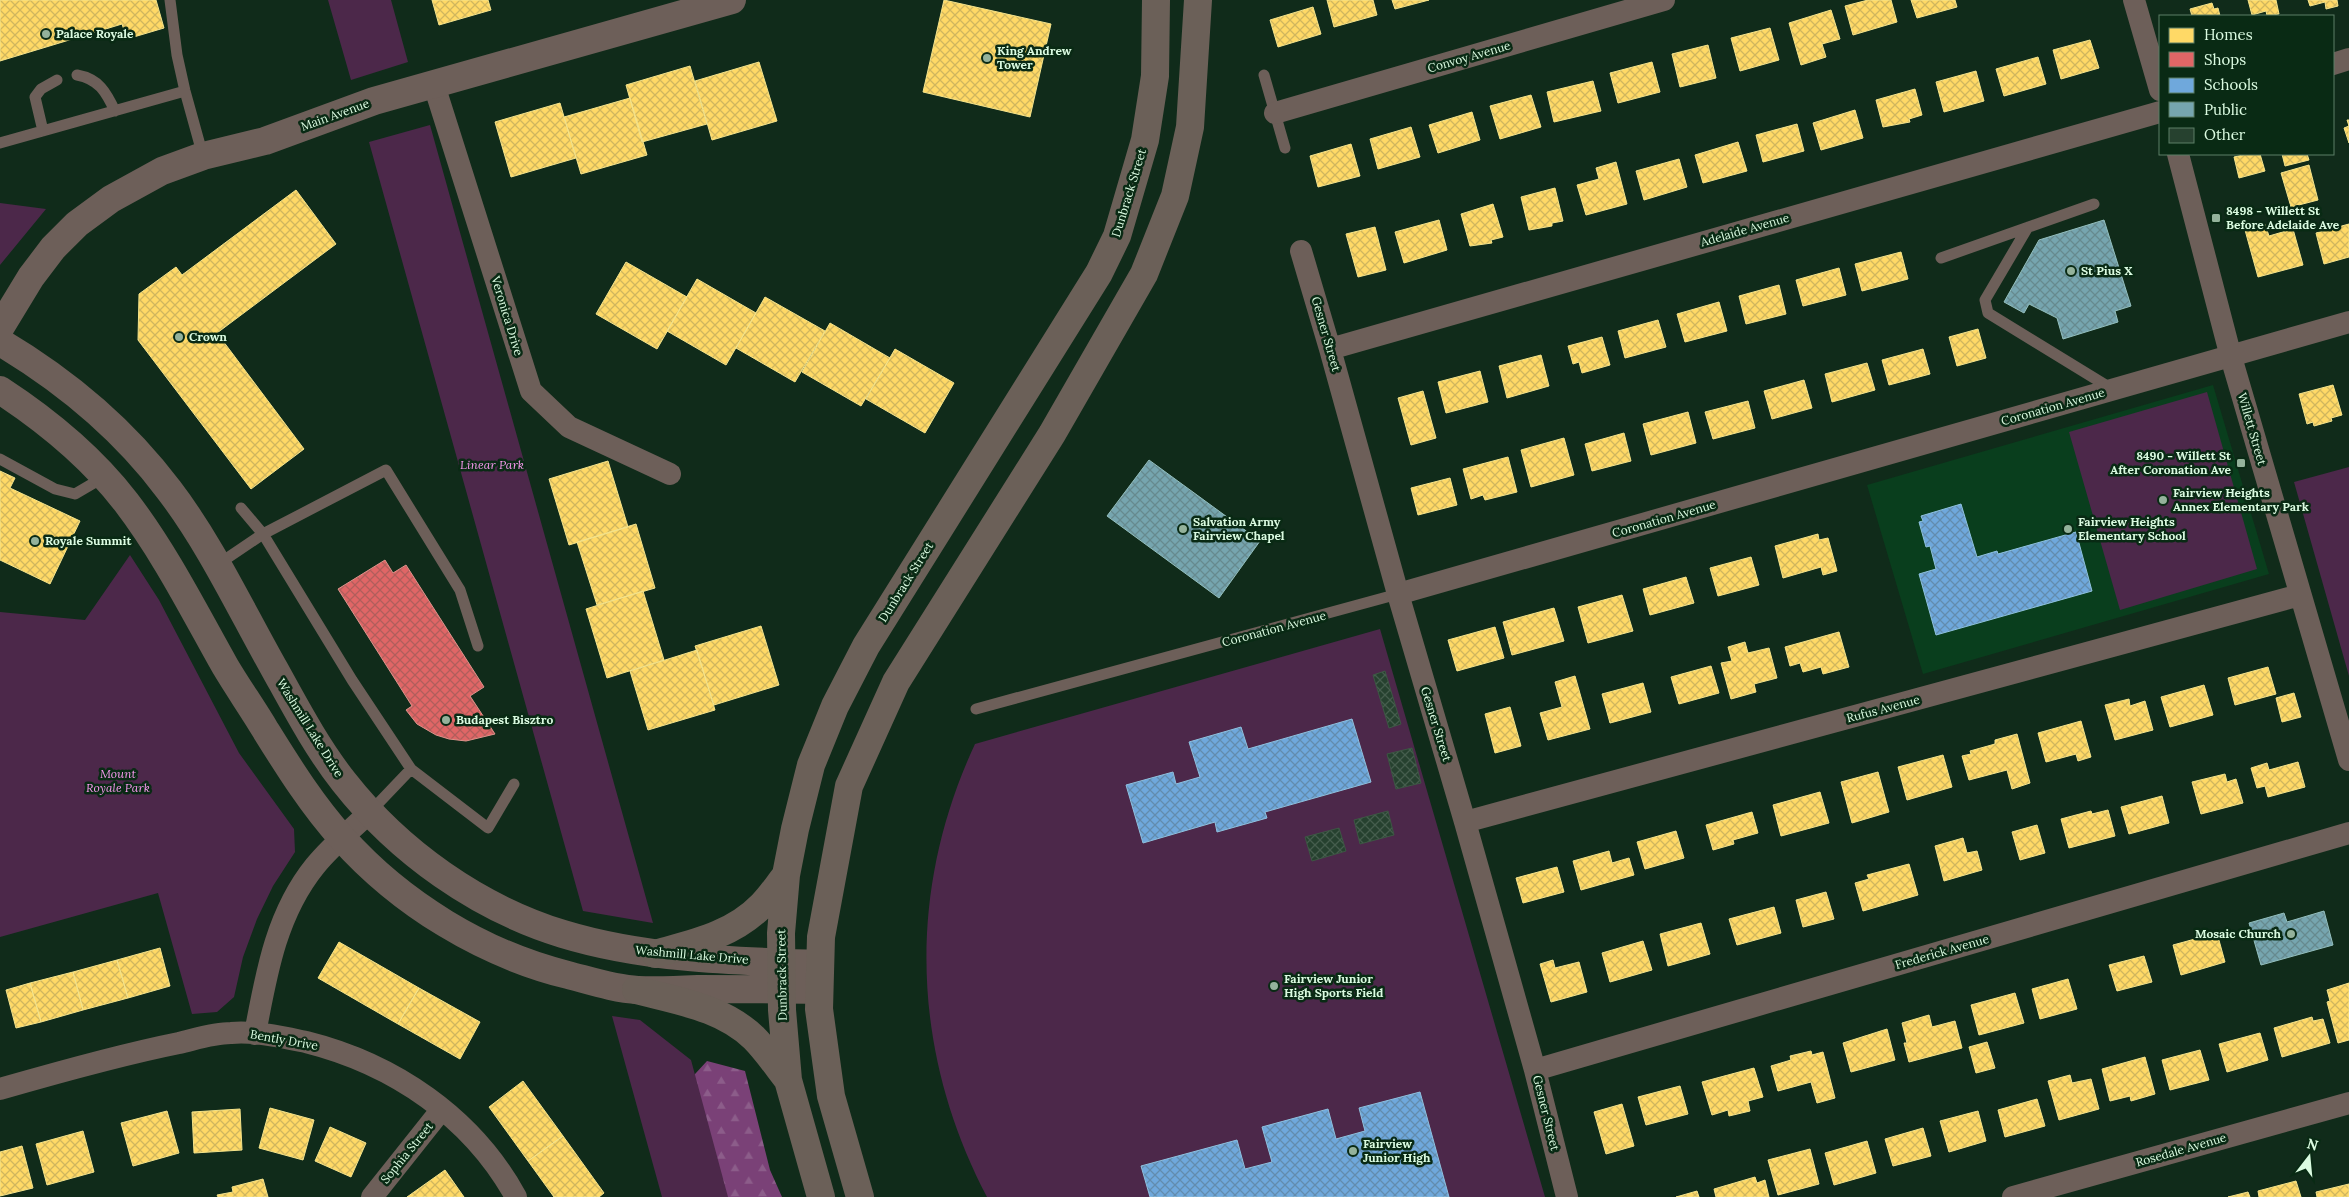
<svg xmlns="http://www.w3.org/2000/svg" width="2349" height="1197" viewBox="0 0 2349 1197" font-family="Lora,serif">
<style>
.built{fill:#093e1d}
.forest{fill:url(#forest-firs)}
.green{fill:#4c284a}
.homes{fill:url(#homes-cross-hatch);stroke:#f4e38b}
.shops{fill:url(#shops-cross-hatch);stroke:#de938b}
.schools{fill:url(#schools-cross-hatch);stroke:#8fc1de}
.public{fill:url(#public-cross-hatch);stroke:#94bfbe}
.building{fill:url(#building-cross-hatch);stroke:#3d5644}
.lines{fill:none;stroke-linecap:round;stroke-linejoin:round}
.service{stroke:#6d5f59;stroke-width:11}
.minor{stroke:#6d5f59;stroke-width:22}
.tertiary{stroke:#6d5f59;stroke-width:28}
.secondary{stroke:#6b6058;stroke-width:28}
.poi-dot{fill:#94b29b;stroke:#092a14;stroke-width:2}
.labels{text-anchor:middle;stroke-width:5;stroke-linejoin:round;paint-order:stroke}
.poi-label{font-size:12px;font-weight:bold;fill:#dbfbe1;stroke:#092a14;text-anchor:start}
.street-label{font-size:12px;fill:#dbfbe1;stroke:#092a14}
.park-label{font-size:12px;font-style:italic;fill:#f798ee;stroke:#092a14}
</style>
<defs>
<pattern id="forest-firs" width="22" height="20" patternUnits="userSpaceOnUse" patternTransform="scale(1.25)"><rect width="22" height="20" fill="#7a4177"/><path d="M5 1l3.5 6h-7zM16 11l3.5 6h-7z" fill="#8c5d8a"/></pattern>
<pattern id="homes-cross-hatch" width="8" height="8" patternUnits="userSpaceOnUse" patternTransform="scale(1.25)"><rect width="8" height="8" fill="#ffd966"/><path d="M0 0l8 8M0 8l8-8" fill="none" stroke="#d0b65e"/></pattern>
<pattern id="shops-cross-hatch" width="8" height="8" patternUnits="userSpaceOnUse" patternTransform="scale(1.25)"><rect width="8" height="8" fill="#e06666"/><path d="M0 0l8 8M0 8l8-8" fill="none" stroke="#b15e5c"/></pattern>
<pattern id="schools-cross-hatch" width="8" height="8" patternUnits="userSpaceOnUse" patternTransform="scale(1.25)"><rect width="8" height="8" fill="#6fa8dc"/><path d="M0 0l8 8M0 8l8-8" fill="none" stroke="#628cae"/></pattern>
<pattern id="public-cross-hatch" width="8" height="8" patternUnits="userSpaceOnUse" patternTransform="scale(1.25)"><rect width="8" height="8" fill="#76a5af"/><path d="M0 0l8 8M0 8l8-8" fill="none" stroke="#668a8f"/></pattern>
<pattern id="building-cross-hatch" width="8" height="8" patternUnits="userSpaceOnUse" patternTransform="scale(1.25)"><rect width="8" height="8" fill="#26412f"/><path d="M0 0l8 8M0 8l8-8" fill="none" stroke="#455d4d"/></pattern>
</defs>
<rect width="100%" height="100%" fill="#102b1a"/>
<path class="built" d="M2213,385L2269,574L1923,674L1867,485Z"/>
<path class="forest" d="M707,1061L745,1071L770,1170L782,1197H720L684,1086Z"/>
<path class="green" d="M328,0H391L408,62L351,80Z
M430,125L653,923L583,911L369,142Z
M0,203L46,209L0,265Z
M2207,392L2257,569L2120,610L2069,432Z
M2349,467V676L2294,482Z
M130,555L159,600L239,753L294,829L295,852L273,886L257,919L243,957L234,997L217,1012L192,1014L158,893L0,937V612L85,620Z
M1380,629L1545,1197H987C911,1052 906,892 975,744Z
M612,1016L640,1020L691,1060L728,1197H662Z"/>
<path class="homes" d="M0,0H156L164,28L127,39L122,24L0,61Z
M432,0H488L491,10L439,25Z
M944,0L1051,24L1030,117L923,92Z
M1327,0H1373L1377,15L1334,27Z
M1392,0H1429L1395,9Z
M1868,0H1891L1897,22L1853,35L1845,6Z
M1911,0H1955L1957,7L1917,18Z
M2248,0H2276L2279,14L2267,16L2266,11L2252,15Z
M2308,0H2337L2338,6L2326,9L2325,2L2310,6Z
M2212,3L2214,9L2218,8L2220,16H2192L2190,9Z
M1313,7L1321,34L1278,47L1270,20Z
M1831,10L1840,39L1822,44L1826,57L1801,65L1789,23Z
M1770,28L1779,60L1740,71L1731,38Z
M2090,40L2099,68L2061,79L2053,50Z
M1708,45L1716,78L1680,87L1672,54Z
M2038,57L2046,84L2004,96L1996,69Z
M759,62L777,121L712,140L695,81Z
M1652,62L1660,92L1618,103L1610,73Z
M690,66L707,124L642,142L626,85Z
M1976,71L1984,101L1944,112L1936,82Z
M1593,81L1601,111L1554,122L1547,92Z
M1915,89L1922,115L1909,119L1910,122L1883,127L1876,100Z
M1531,95L1541,127L1500,139L1490,106Z
M630,98L647,155L581,174L564,117Z
M560,103L576,158L511,177L495,122Z
M1855,110L1863,138L1821,150L1813,123Z
M1472,112L1480,140L1438,153L1429,125Z
M2347,120H2349V143L2344,128L2349,126Z
M1797,124L1804,151L1763,162L1756,135Z
M1411,127L1420,157L1378,169L1370,139Z
M1738,142L1747,171L1703,183L1695,155Z
M1351,144L1360,176L1318,187L1310,156Z
M2247,154H2260L2265,171L2239,178L2234,157Z
M2282,154H2307L2309,160L2285,166Z
M1679,159L1687,187L1644,200L1636,171Z
M1616,162L1627,204L1586,215L1577,185L1599,179L1596,168Z
M2309,165L2318,200L2291,207L2281,173Z
M1555,188L1563,221L1552,223V226L1529,230L1521,197Z
M296,190L336,244L217,333L304,449L251,489L138,340L139,294L176,267L182,275Z
M1493,204L1503,237L1491,240L1492,243L1470,246L1461,214Z
M1439,220L1447,250L1404,263L1395,232Z
M2265,224L2269,236L2293,229L2303,265L2258,277L2245,230Z
M2349,224V257L2324,264L2316,233Z
M1375,227L1386,270L1358,277L1346,234Z
M1901,252L1908,279L1862,291L1855,264Z
M626,262L687,297L657,349L596,314Z
M1839,268L1846,295L1803,306L1796,280Z
M697,279L756,313L726,365L667,331Z
M1779,285L1786,314L1746,324L1739,296Z
M765,297L825,331L795,382L736,348Z
M1719,302L1727,331L1685,342L1677,314Z
M1658,320L1666,347L1625,358L1618,331Z
M830,323L890,358L861,406L802,372Z
M1978,329L1986,358L1957,366L1949,337Z
M1602,337L1610,365L1582,373L1579,362L1573,364L1568,346Z
M895,349L954,383L925,433L866,399Z
M1923,349L1930,374L1889,385L1882,360Z
M1541,355L1549,386L1507,398L1499,366Z
M1867,363L1875,390L1832,402L1825,374Z
M1480,371L1488,402L1446,413L1438,382Z
M1804,380L1812,408L1772,419L1764,391Z
M2333,385L2342,415L2331,418L2332,421L2314,426L2313,422L2307,424L2299,394Z
M1423,391L1436,438L1411,445L1398,398Z
M1748,401L1755,428L1713,439L1705,412Z
M1688,412L1696,443L1651,455L1643,424Z
M1624,433L1631,461L1592,471L1585,444Z
M1564,438L1574,475L1531,487L1521,450Z
M1508,457L1517,492L1485,500L1483,495L1471,499L1463,469Z
M608,461L628,527L569,545L549,479Z
M0,471L15,478L10,488L80,521L50,584L0,560Z
M1450,478L1457,505L1418,515L1411,488Z
M636,524L655,588L597,605L577,542Z
M1818,534L1819,540L1828,538L1837,571L1823,575L1821,567L1783,578L1775,546Z
M1751,557L1759,585L1718,596L1710,568Z
M1686,577L1694,603L1650,615L1643,589Z
M643,591L664,660L607,678L586,609Z
M1622,595L1633,631L1588,643L1578,607Z
M1554,608L1564,641L1512,655L1503,622Z
M761,626L779,685L714,705L695,646Z
M1495,627L1504,658L1457,671L1448,640Z
M1839,632L1849,667L1823,674L1821,667L1803,672L1800,663L1790,666L1785,647Z
M1745,642L1748,653L1769,648L1777,678L1754,684L1756,692L1731,699L1721,663L1732,661L1728,647Z
M697,650L715,710L648,730L630,671Z
M1711,666L1719,693L1679,704L1671,677Z
M2268,667L2276,694L2235,705L2228,678Z
M1575,676L1590,729L1548,740L1540,713L1562,707L1555,682Z
M1643,683L1651,712L1610,723L1602,694Z
M2204,685L2213,715L2170,727L2161,697Z
M2294,693L2301,717L2282,722L2276,698Z
M2129,699L2130,706L2145,701L2153,730L2115,740L2105,705Z
M1510,707L1521,746L1495,753L1485,714Z
M2081,721L2091,757L2078,761L2076,754L2046,762L2038,733Z
M2017,734L2030,783L2012,789L2007,770L1969,780L1962,756L1971,754L1970,751L1995,744V740Z
M1943,755L1952,787L1907,800L1898,767Z
M2298,762L2305,787L2268,797L2265,786L2257,788L2251,768L2267,763L2269,770Z
M1878,772L1889,812L1852,823L1841,782Z
M2225,774L2227,782L2236,779L2243,803L2201,814L2192,782Z
M1820,792L1829,823L1781,836L1773,805Z
M2162,796L2169,823L2129,834L2121,807Z
M2108,810L2115,836L2069,848L2061,819L2091,811L2092,814Z
M1752,812L1758,833L1733,840L1734,844L1713,850L1706,825Z
M2037,825L2045,853L2020,860L2012,832Z
M1676,831L1684,858L1645,869L1637,842Z
M1963,838L1967,853L1977,851L1982,870L1944,881L1935,846Z
M1609,851L1612,863L1629,858L1634,875L1581,890L1573,861Z
M1909,864L1918,895L1863,911L1855,883L1869,879L1867,875Z
M1557,867L1564,892L1523,903L1516,878Z
M1826,892L1834,919L1803,927L1796,900Z
M1774,907L1781,933L1737,945L1729,919Z
M1701,923L1710,954L1668,966L1660,934Z
M2217,933L2225,962L2181,975L2173,945Z
M1643,941L1652,970L1610,982L1602,953Z
M339,942L419,988L398,1024L318,978Z
M160,948L170,986L128,998L117,960Z
M2144,956L2152,982L2117,991L2109,965Z
M117,960L128,998L83,1010L73,972Z
M1553,960L1555,968L1579,962L1587,992L1551,1002L1540,964Z
M73,972L83,1010L41,1022L30,983Z
M2068,979L2077,1009L2040,1019L2032,989Z
M30,983L41,1022L16,1028L6,990Z
M2349,983V1040L2338,1043L2327,1002L2330,1001L2327,990Z
M419,988L480,1022L460,1059L398,1024Z
M2015,993L2024,1023L1979,1035L1971,1005Z
M1929,1015L1932,1027L1955,1021L1962,1048L1909,1062L1904,1043H1907L1902,1023Z
M2312,1017L2313,1021L2323,1019L2330,1043L2282,1057L2274,1028Z
M1887,1029L1895,1060L1851,1072L1843,1043Z
M2260,1033L2268,1060L2227,1072L2219,1044Z
M1987,1042L1995,1068L1976,1073L1969,1047Z
M2200,1050L2209,1080L2170,1090L2162,1060Z
M1811,1051L1812,1055L1823,1052L1835,1098L1817,1103L1811,1082L1778,1091L1771,1066L1791,1060L1790,1056Z
M2145,1057L2155,1094L2131,1101L2130,1096L2110,1101L2102,1069Z
M1754,1068L1763,1097L1748,1101L1750,1111L1729,1116L1728,1110L1712,1115L1702,1082Z
M2070,1075L2072,1083L2091,1079L2099,1109L2059,1120L2048,1081Z
M523,1081L563,1136L528,1161L489,1107Z
M1680,1086L1688,1114L1646,1125L1638,1097Z
M2037,1099L2045,1126L2005,1137L1998,1110Z
M1622,1104L1634,1146L1606,1154L1594,1112Z
M270,1108L314,1120L303,1160L259,1148Z
M240,1109L242,1150L194,1153L192,1112Z
M167,1111L179,1153L133,1166L121,1123Z
M1978,1111L1986,1141L1949,1152L1940,1121Z
M330,1127L366,1143L351,1177L315,1161Z
M1923,1128L1931,1156L1893,1166L1885,1139Z
M83,1131L94,1172L47,1185L36,1144Z
M563,1136L604,1193L599,1197H554L528,1161Z
M1867,1141L1876,1173L1834,1185L1825,1153Z
M22,1146L33,1188L0,1196V1152Z
M1810,1149L1819,1184L1778,1195L1768,1160Z
M445,1170L464,1197H407Z
M1755,1177L1757,1183L1765,1180L1769,1197H1716L1714,1189Z
M263,1179L268,1197H218L217,1195L233,1192L232,1187Z
M2296,1181L2301,1197H2259L2258,1191Z
M2349,1184V1197H2317L2316,1192Z
M1697,1191L1699,1197H1676Z
M2248,1192L2250,1197H2228Z"/>
<path class="shops" d="M385,560L393,573L406,565L484,687L470,696L495,734L466,741L449,739L436,735L417,724L406,710L412,706L338,589Z"/>
<path class="schools" d="M1961,504L1977,557L1997,551L1998,554L2076,532L2092,591L1936,635L1919,574L1936,569L1930,546L1926,547L1919,522L1923,521L1921,516Z
M1352,719L1371,782L1265,812L1267,818L1217,832L1215,822L1143,843L1126,785L1173,772L1176,784L1200,777L1189,742L1241,727L1248,749Z
M1420,1092L1449,1197H1150L1141,1166L1237,1140L1245,1169L1272,1162L1262,1127L1328,1109L1336,1139L1365,1131L1359,1108Z"/>
<path class="public" d="M2104,220L2131,306L2115,311L2118,322L2063,339L2057,318L2029,304L2024,313L2004,302L2039,240Z
M1149,460L1260,541L1219,598L1107,516Z
M2324,911L2333,945L2261,965L2249,923L2284,913L2287,922Z"/>
<path class="building" d="M1385,671L1401,724L1389,728L1373,675Z
M1412,748L1421,783L1396,789L1387,754Z
M1388,811L1394,835L1360,844L1354,820Z
M1339,828L1346,851L1312,861L1305,837Z"/>
<g class="lines">
<path class="service" d="M170,0L177,55L185,91L203,156
M77,75C99,79 106,92 115,111
M1264,75L1285,148
M43,131L35,97L41,89L57,80
M0,143L185,91
M2028,227L1985,300L1988,313L2112,389
M1941,258L2094,204
M0,459L55,489L75,494L104,477
M241,508L263,534L386,470L460,590L478,646
M217,565L263,534L352,680L411,769L370,812
M976,709L1398,594
M411,769L488,828L514,784"/>
<path class="minor" d="M2134,0L2160,90
M2333,64L2349,59
M434,85L531,391L569,427L670,474
M1275,113L1664,0
M2178,154L2231,357L2349,760
M1301,251L1330,349L1398,594L1465,822L1535,1070L1567,1197
M1330,349L2160,112
M1398,594L2349,322
M1465,822L2300,595
M255,1034C266,975 276,914 315,866C331,846 351,830 370,812
M1535,1070L2349,833
M0,1089C59,1072 119,1055 179,1043C196,1039 214,1033 231,1033C256,1031 282,1037 306,1042C394,1064 472,1117 516,1197
M372,1197L442,1109
M2013,1197L2349,1103"/>
<path class="tertiary" d="M0,328L31,277L53,248L77,224L111,199L162,171L203,156L265,141L374,101L732,0
M0,342C64,380 124,430 169,490C211,545 241,610 275,670C296,708 317,748 344,782C399,852 478,908 563,934C645,959 734,961 819,964
M0,390C46,420 92,458 126,502C165,553 194,611 225,666C238,688 253,709 266,731C289,768 313,806 342,838C401,904 483,954 568,975C591,981 615,989 638,990C658,991 678,990 698,989C738,989 779,989 819,990"/>
<path class="secondary" d="M655,954C694,943 733,935 762,905C771,896 778,885 786,875
M636,990C677,1001 722,1007 754,1038C766,1050 777,1066 788,1080
M821,1197L788,1080L782,1010L781,933L786,875L795,829L811,765L835,706L866,646L1099,273L1117,236L1145,140L1155,76L1156,0
M860,1197L831,1096L819,1009L821,937L849,786L896,682L1052,434L1144,274L1175,196L1190,127L1198,0"/>
</g>
<g class="poi-dot">
<circle cx="46" cy="34" r="5"/>
<circle cx="987" cy="58" r="5"/>
<rect x="2211" y="213" width="10" height="10" rx="2.5"/>
<circle cx="2071" cy="271" r="5"/>
<circle cx="179" cy="337" r="5"/>
<rect x="2236" y="458" width="10" height="10" rx="2.5"/>
<circle cx="2163" cy="500" r="5"/>
<circle cx="1183" cy="529" r="5"/>
<circle cx="2068" cy="529" r="5"/>
<circle cx="35" cy="541" r="5"/>
<circle cx="446" cy="720" r="5"/>
<circle cx="2291" cy="934" r="5"/>
<circle cx="1274" cy="986" r="5"/>
<circle cx="1353" cy="1151" r="5"/>
</g>
<g class="labels">
<g class="poi-label">
<text x="56" y="38">Palace Royale</text>
<text x="997" y="55">King Andrew<tspan x="997" dy="14">Tower</tspan></text>
<text x="2226" y="215">8498 - Willett St<tspan x="2226" dy="14">Before Adelaide Ave</tspan></text>
<text x="2081" y="275">St Pius X</text>
<text x="189" y="341">Crown</text>
<text x="2231" y="460" text-anchor="end">8490 - Willett St<tspan x="2231" dy="14">After Coronation Ave</tspan></text>
<text x="2173" y="497">Fairview Heights<tspan x="2173" dy="14">Annex Elementary Park</tspan></text>
<text x="1193" y="526">Salvation Army<tspan x="1193" dy="14">Fairview Chapel</tspan></text>
<text x="2078" y="526">Fairview Heights<tspan x="2078" dy="14">Elementary School</tspan></text>
<text x="45" y="545">Royale Summit</text>
<text x="456" y="724">Budapest Bisztro</text>
<text x="2281" y="938" text-anchor="end">Mosaic Church</text>
<text x="1284" y="983">Fairview Junior<tspan x="1284" dy="14">High Sports Field</tspan></text>
<text x="1363" y="1148">Fairview<tspan x="1363" dy="14">Junior High</tspan></text>
</g>
<g class="street-label">
<text transform="translate(1469 57) rotate(-16)" y="4">Convoy Avenue</text>
<text transform="translate(335 115) rotate(-20)" y="4">Main Avenue</text>
<text transform="translate(1129 193) rotate(-73)" y="4">Dunbrack Street</text>
<text transform="translate(1745 230) rotate(-16)" y="4">Adelaide Avenue</text>
<text transform="translate(507 316) rotate(73)" y="4">Veronica Drive</text>
<text transform="translate(1326 334) rotate(74)" y="4">Gesner Street</text>
<text transform="translate(2053 407) rotate(-16)" y="4">Coronation Avenue</text>
<text transform="translate(2252 429) rotate(74)" y="4">Willett Street</text>
<text transform="translate(1664 519) rotate(-16)" y="4">Coronation Avenue</text>
<text transform="translate(906 582) rotate(-58)" y="4">Dunbrack Street</text>
<text transform="translate(1274 629) rotate(-15)" y="4">Coronation Avenue</text>
<text transform="translate(1883 709) rotate(-15)" y="4">Rufus Avenue</text>
<text transform="translate(1436 724) rotate(73)" y="4">Gesner Street</text>
<text transform="translate(310 728) rotate(58)" y="4">Washmill Lake Drive</text>
<text transform="translate(1942 952) rotate(-16)" y="4">Frederick Avenue</text>
<text transform="translate(692 955) rotate(5)" y="4">Washmill Lake Drive</text>
<text transform="translate(782 975) rotate(-91)" y="4">Dunbrack Street</text>
<text transform="translate(284 1040) rotate(10)" y="4">Bently Drive</text>
<text transform="translate(1546 1113) rotate(76)" y="4">Gesner Street</text>
<text transform="translate(2181 1150) rotate(-16)" y="4">Rosedale Avenue</text>
<text transform="translate(407 1153) rotate(-51)" y="4">Sophia Street</text>
</g>
<g class="park-label">
<text x="492" y="469">Linear Park</text>
<text x="118" y="778">Mount<tspan x="118" dy="14">Royale Park</tspan></text>
</g>
</g>
<rect x="2159" y="15" width="175" height="140" fill="#092a14" stroke="#5d7e66"/>
<rect x="2169" y="28" width="25" height="15" fill="#ffd966" stroke="#5d7e66"/>
<text x="2204" y="40" font-size="15" fill="#dbfbe1">Homes</text>
<rect x="2169" y="52" width="25" height="15" fill="#e06666" stroke="#5d7e66"/>
<text x="2204" y="65" font-size="15" fill="#dbfbe1">Shops</text>
<rect x="2169" y="78" width="25" height="15" fill="#6fa8dc" stroke="#5d7e66"/>
<text x="2204" y="90" font-size="15" fill="#dbfbe1">Schools</text>
<rect x="2169" y="102" width="25" height="15" fill="#76a5af" stroke="#5d7e66"/>
<text x="2204" y="115" font-size="15" fill="#dbfbe1">Public</text>
<rect x="2169" y="128" width="25" height="15" fill="#26412f" stroke="#5d7e66"/>
<text x="2204" y="140" font-size="15" fill="#dbfbe1">Other</text>
<g transform="translate(2309 1157) rotate(16)" stroke="#092a14" stroke-width="4" paint-order="stroke">
<path d="M0-4L9 19L0 12L-9 19Z" fill="#dbfbe1"/>
<text y="-8" font-size="14" font-weight="bold" text-anchor="middle" fill="#dbfbe1">N</text>
</g>
</svg>
